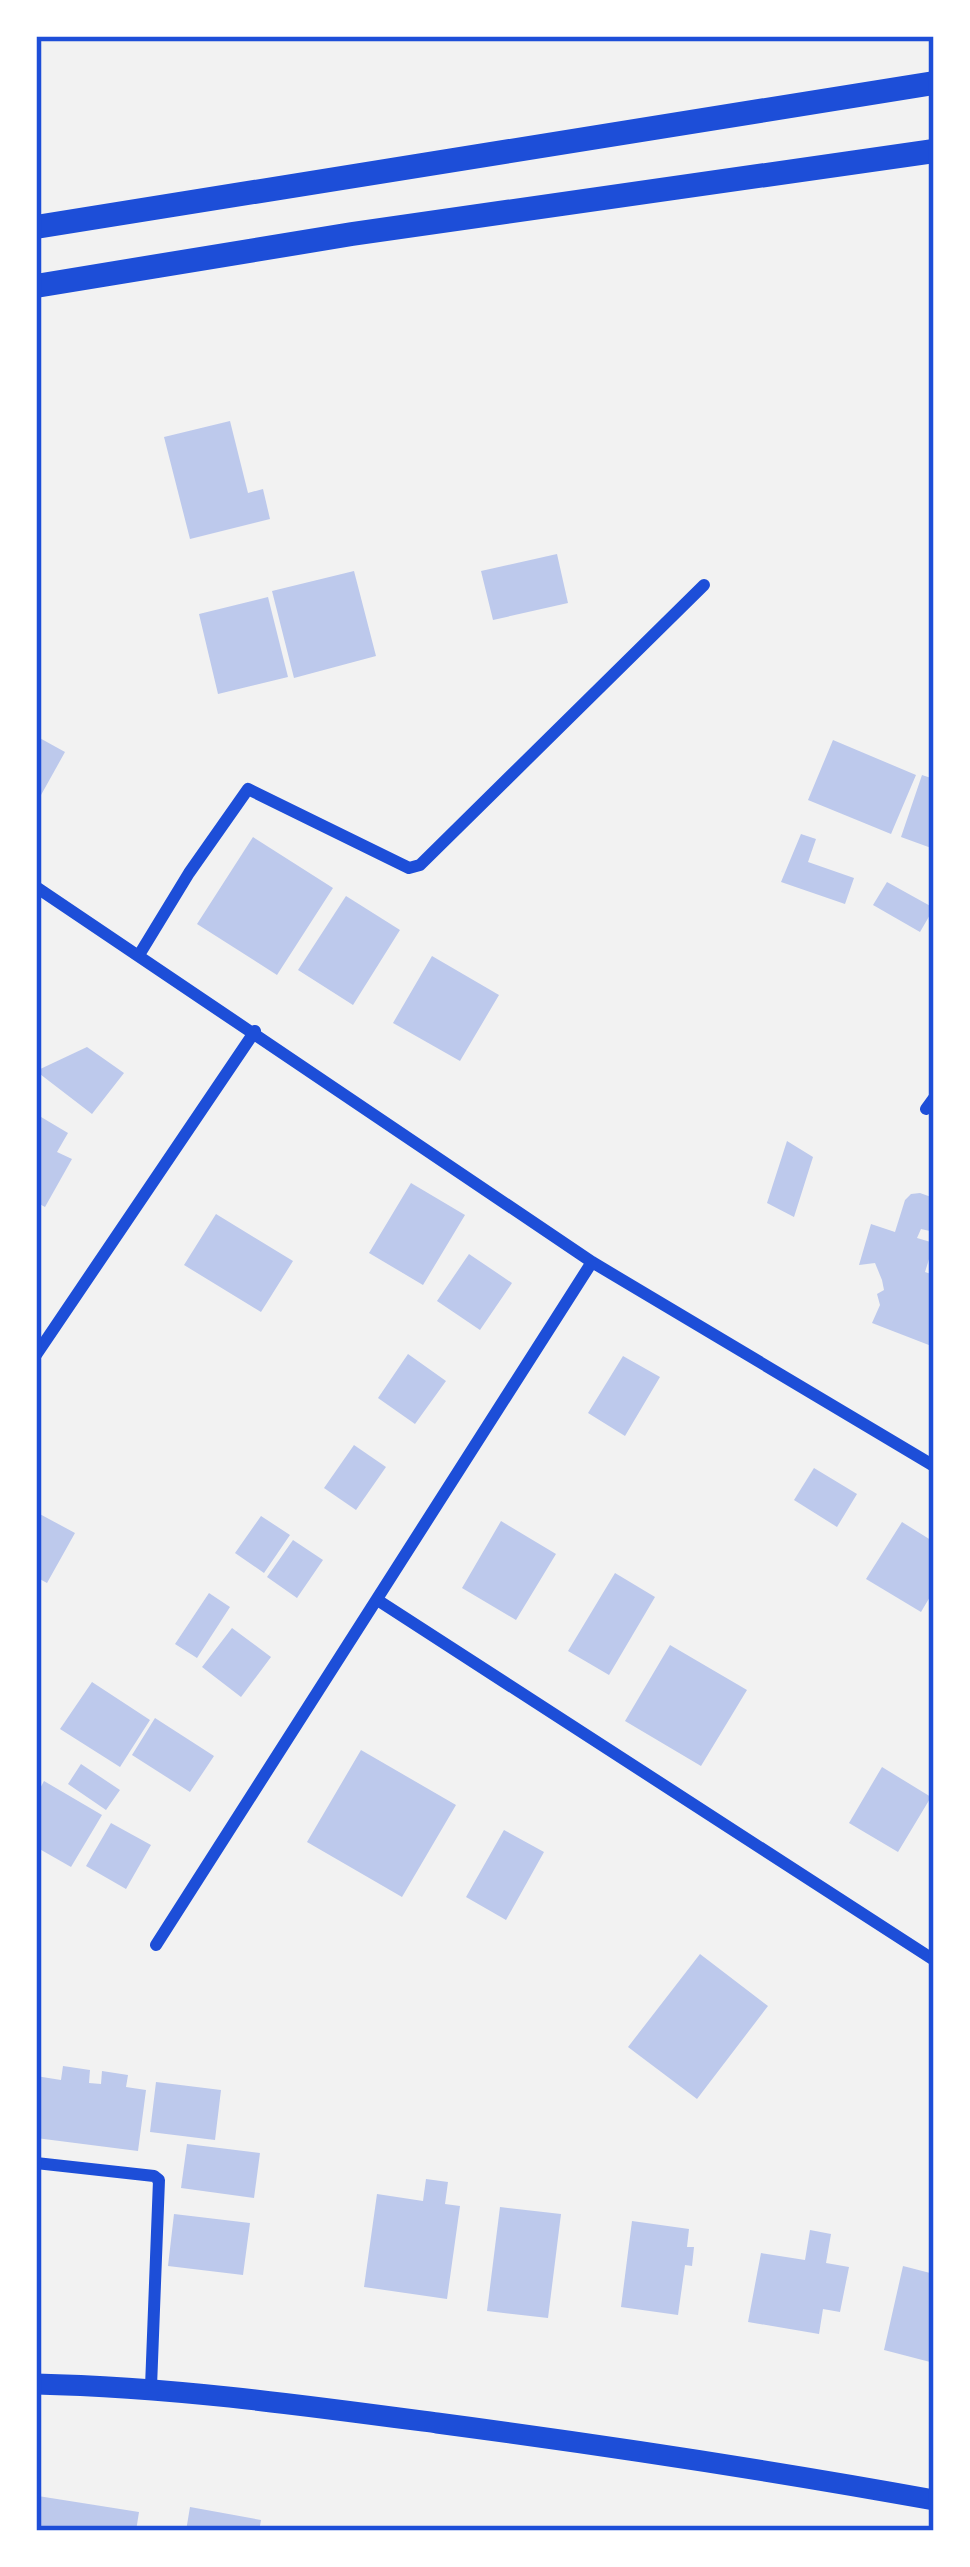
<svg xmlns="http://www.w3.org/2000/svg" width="970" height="2567" viewBox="0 0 970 2567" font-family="Ubuntu,sans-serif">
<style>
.building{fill:#bdc9ec}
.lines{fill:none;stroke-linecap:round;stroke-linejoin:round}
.minor{stroke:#1d4ed8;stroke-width:12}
.tertiary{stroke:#1d4ed8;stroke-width:21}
.secondary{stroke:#1d4ed8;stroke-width:24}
.neatline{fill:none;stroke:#1d4ed8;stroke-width:4.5}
</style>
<rect width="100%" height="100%" fill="#f2f2f2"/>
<path class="building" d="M230,421L248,493L263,489L270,519L190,539L164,437Z
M557,554L568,603L493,620L481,571Z
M354,571L376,656L294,678L272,591Z
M268,597L288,677L218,694L199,614Z
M36,736L65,752L36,804Z
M833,740L916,775L891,834L808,800Z
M922,775L934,779V849L901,837Z
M801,834L816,839L808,862L854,878L845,904L781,882Z
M253,837L333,888L277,975L197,924Z
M887,882L934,908L920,932L873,905Z
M346,896L400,930L353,1005L298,970Z
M432,956L499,995L460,1061L393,1023Z
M87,1047L124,1073L92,1114L36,1071Z
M36,1114L68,1133L57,1152L72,1159L45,1207L36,1202Z
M787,1141L813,1157L794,1217L767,1203Z
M411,1183L465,1215L423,1285L369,1253Z
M920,1193L934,1198V1232L921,1229L917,1238L934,1243L925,1272L934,1275V1347L872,1323L880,1305L877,1294L884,1290L882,1280L875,1263L859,1265L871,1224L895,1232L905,1200L911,1194Z
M216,1214L293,1261L261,1312L184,1265Z
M469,1254L512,1283L480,1330L437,1301Z
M408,1354L446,1381L415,1424L378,1398Z
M623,1356L660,1377L625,1436L588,1413Z
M354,1445L386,1467L356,1510L324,1488Z
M814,1468L857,1494L837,1527L794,1500Z
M36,1512L75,1533L47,1583L36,1577Z
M261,1516L290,1535L264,1573L235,1553Z
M501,1521L556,1554L516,1620L462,1588Z
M902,1522L934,1542V1590L921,1612L866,1579Z
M293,1540L323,1560L297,1598L267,1577Z
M615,1573L655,1597L609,1675L568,1651Z
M209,1593L230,1607L197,1658L175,1644Z
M232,1628L271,1657L241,1697L202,1667Z
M670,1645L747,1690L701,1766L625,1721Z
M92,1682L150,1720L120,1767L60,1729Z
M155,1718L214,1756L190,1792L132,1755Z
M361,1750L456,1805L402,1897L307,1842Z
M81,1764L120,1790L106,1810L68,1784Z
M882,1767L931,1797L898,1852L849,1823Z
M44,1781L102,1815L71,1867L36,1847V1796Z
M111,1823L151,1845L126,1889L86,1866Z
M504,1830L544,1852L506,1920L466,1897Z
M700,1954L768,2006L697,2099L628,2047Z
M63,2066L90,2070L89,2083L101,2084L102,2071L128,2075L126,2087L146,2090L138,2151L36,2138V2076L61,2080Z
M156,2082L221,2090L215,2140L150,2132Z
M187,2144L260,2153L254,2198L181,2188Z
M426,2179L448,2182L445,2204L460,2206L447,2299L364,2287L377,2194L423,2201Z
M500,2207L561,2214L548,2318L487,2311Z
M174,2214L250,2223L243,2275L168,2266Z
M632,2221L689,2229L687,2247H694L692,2266L685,2265L678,2315L621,2307Z
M810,2230L831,2234L826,2263L849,2267L840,2312L823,2309L819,2334L748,2322L761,2253L805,2260Z
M903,2266L934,2274V2363L884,2350Z
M38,2496L139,2512L136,2531H36Z
M190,2507L261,2520L259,2531H186Z"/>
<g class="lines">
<path class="minor" d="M36,887L592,1262L934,1466
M139,955L189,873L248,789L409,868L420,865L704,585
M926,1109L934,1098
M36,1355L255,1031
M379,1601L934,1960
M156,1945L592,1262
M36,2163L154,2176L159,2180L151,2387"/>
<path class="tertiary" d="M36,2384C171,2387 302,2405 437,2423C603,2445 769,2470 934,2500"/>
<path class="secondary" d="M36,227L934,83
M36,286L352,234L934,151"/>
</g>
<rect width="970" height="2567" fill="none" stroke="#ffffff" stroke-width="78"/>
<rect x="39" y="39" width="892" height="2489" class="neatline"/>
</svg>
